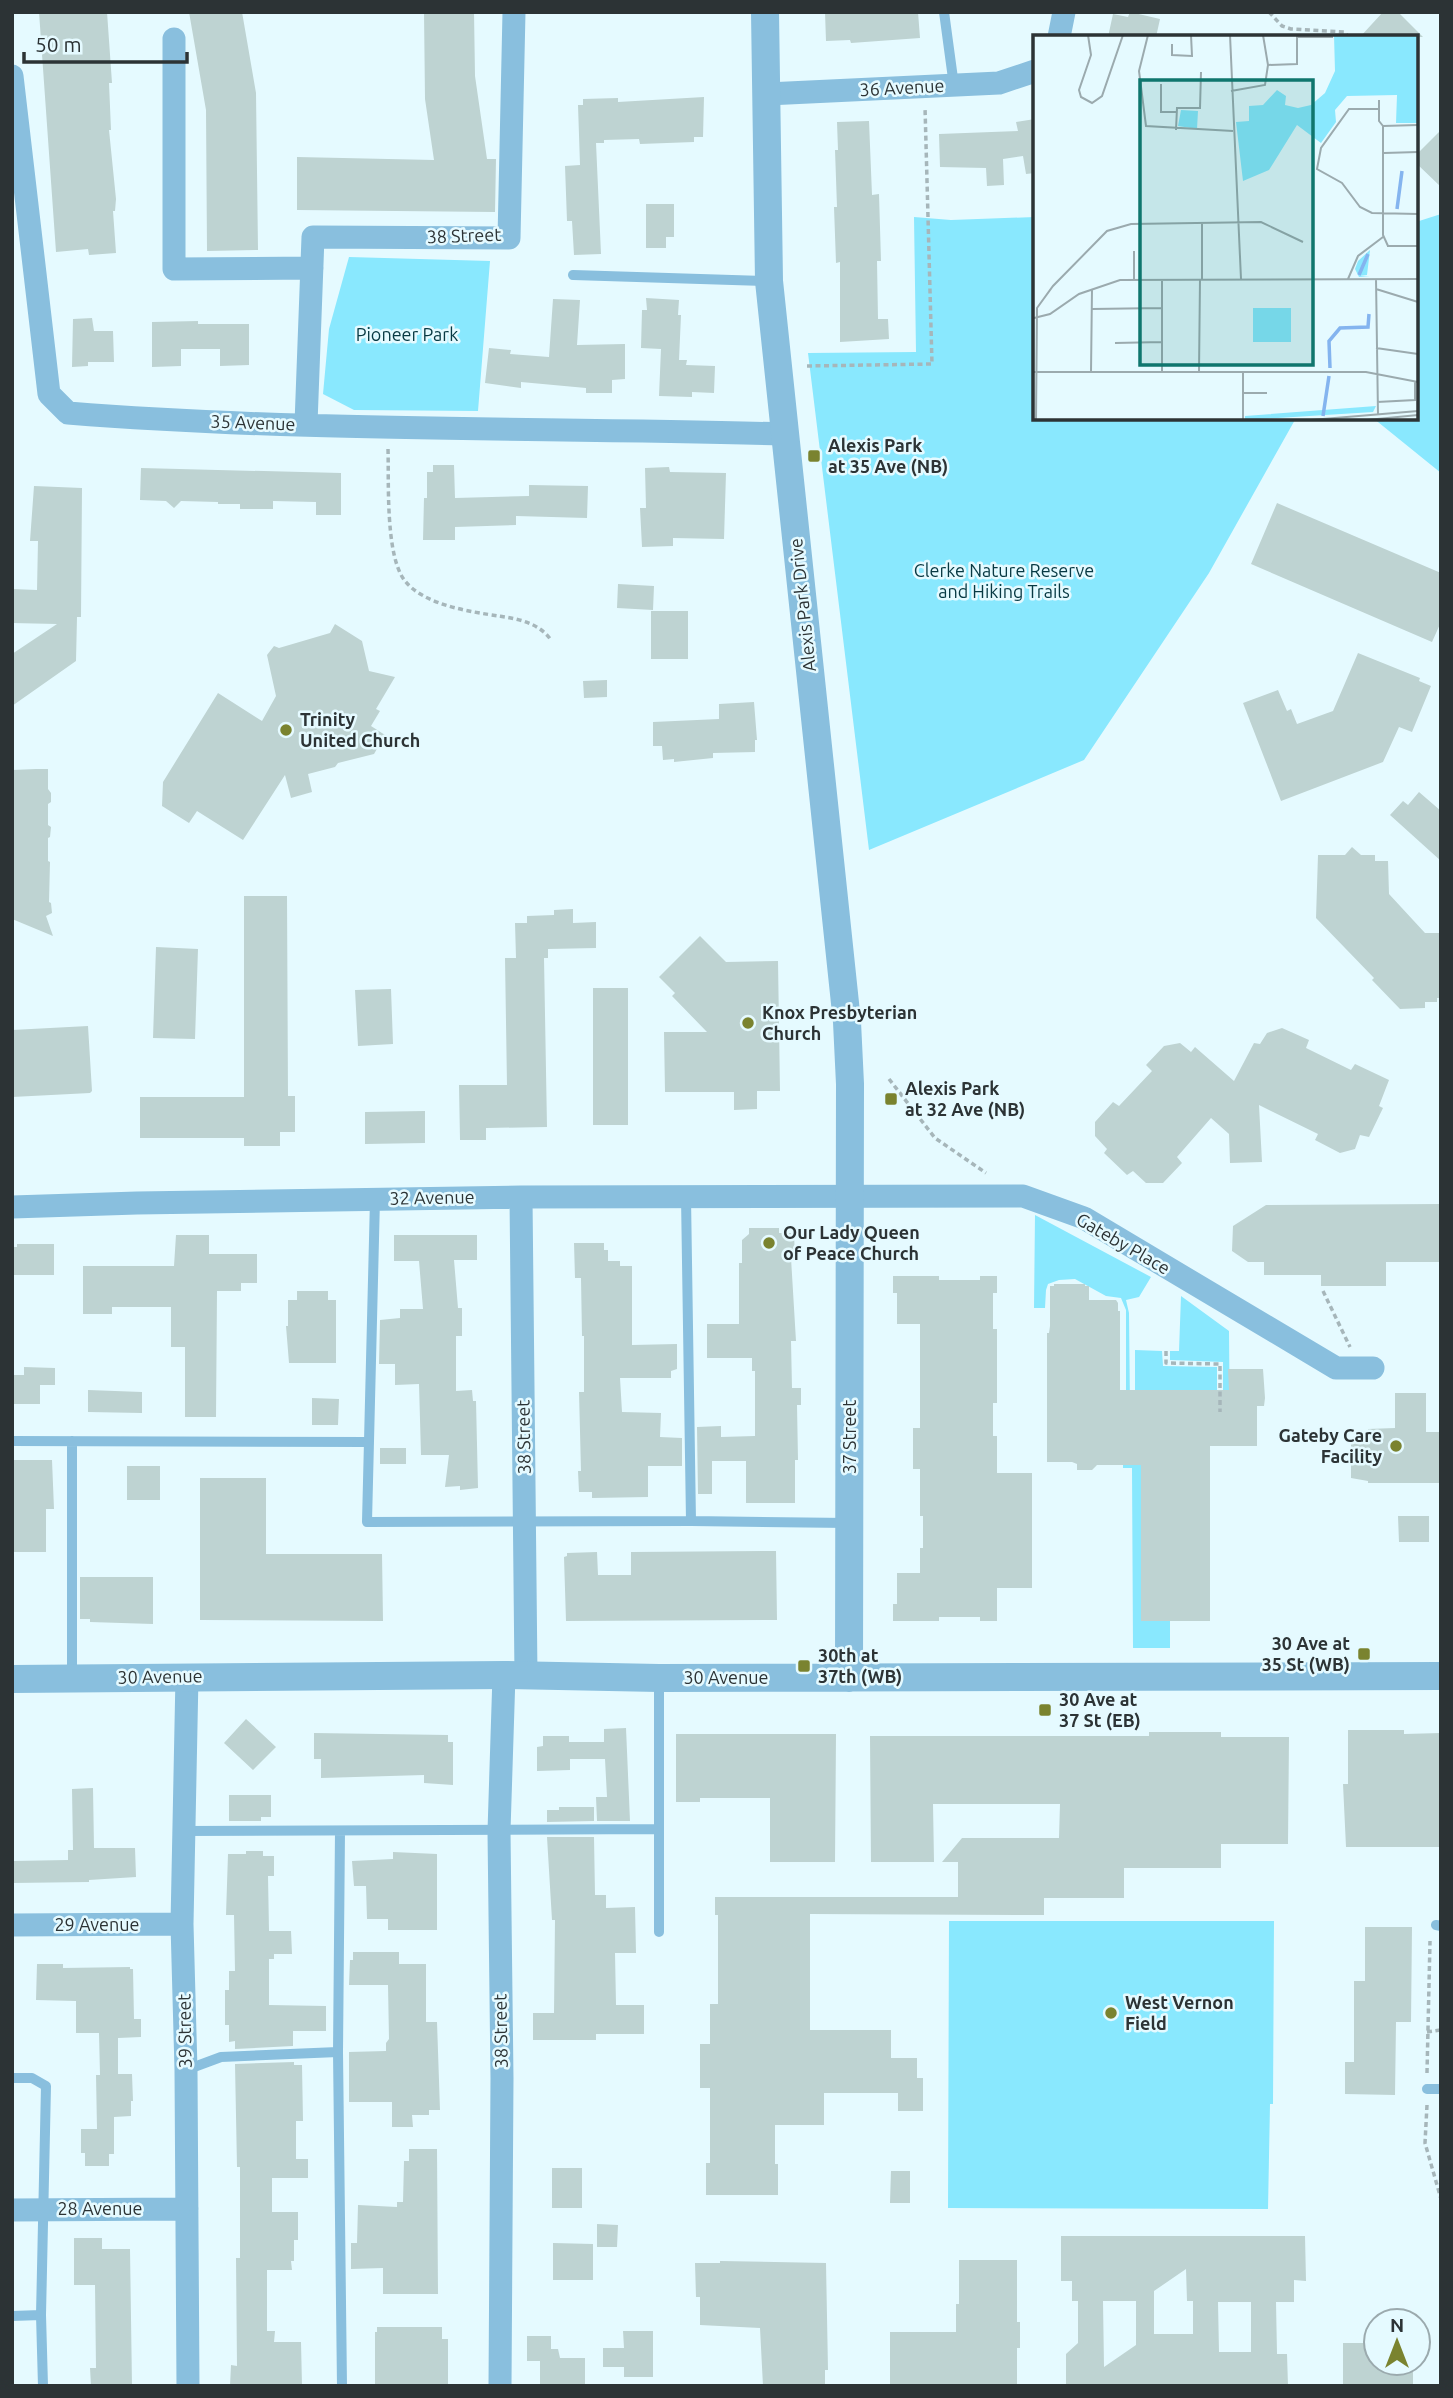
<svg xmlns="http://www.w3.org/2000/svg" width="1453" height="2398" viewBox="0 0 1453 2398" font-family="Ubuntu,sans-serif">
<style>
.green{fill:#89e8fe}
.building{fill:#bed3d2;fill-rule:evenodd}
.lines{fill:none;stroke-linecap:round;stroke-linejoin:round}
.path{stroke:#a6b6ba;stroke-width:3.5;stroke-dasharray:5 3.5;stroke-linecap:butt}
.service{stroke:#89bfde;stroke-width:10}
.minor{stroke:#89bfde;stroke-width:23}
.tertiary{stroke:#89bfde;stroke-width:28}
.poi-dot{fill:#7a832f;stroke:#e5faff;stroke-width:2.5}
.labels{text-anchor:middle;stroke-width:5;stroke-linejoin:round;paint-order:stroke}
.street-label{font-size:18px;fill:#2c3335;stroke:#e5faff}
.park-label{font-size:18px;fill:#073943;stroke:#e5faff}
.poi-label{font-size:18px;font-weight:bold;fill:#2c3335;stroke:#e5faff;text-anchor:start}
.inset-river{fill:none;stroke:#84b4ef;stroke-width:3.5}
.inset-road{fill:none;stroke:#9baaae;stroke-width:2}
.view{fill:#0f766e;fill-opacity:0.15;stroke:#0f766e;stroke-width:3.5}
.inset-edge{fill:none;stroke:#2c3335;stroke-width:3.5}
</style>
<rect width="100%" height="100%" fill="#e5faff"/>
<path class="green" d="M1441,214V473L1373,418H1416V222Z
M914,217L951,220L1035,217V418H1296L1209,573L1084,760L869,850L808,353L916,352Z
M349,257L490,261L478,411L354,410L323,394L329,329Z
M1035,1215L1151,1277L1139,1297L1126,1300L1129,1313L1130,1409H1135V1350L1162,1351L1163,1366L1217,1367V1390H1141V1620L1170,1621V1648H1133L1132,1468H1123V1457L1126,1456V1310L1121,1298L1106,1296L1075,1279L1059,1280L1048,1284L1046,1290L1045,1308H1034Z
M1181,1296L1229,1331L1230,1444H1223V1362L1170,1360V1351H1179Z
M949,1921H1274L1273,2104H1270L1268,2209L948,2208Z"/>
<path class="building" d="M39,12H107L112,83H109L111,130H109L116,199L115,211H113L116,253L89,255L88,249L56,252Z
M189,12H242L256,93L258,250L207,251L206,110Z
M424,12H474L475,76L487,159H496L495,212L297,210V157L434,160L425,99Z
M825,12H918L920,38L851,43L850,40L826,41Z
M1130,12L1160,19L1156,37H1108L1113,14L1128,17Z
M1383,12H1398L1423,37H1360Z
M704,97L703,137H694V142L640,144L639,139L604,140V143H596L601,254L574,255L572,221H567L565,166L580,165L578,105H583V99L618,98V102Z
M1035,119V173L1026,174L1023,156L1003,159L1004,185L987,186L986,168L940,167L939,134L1018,131L1016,122Z
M869,121L872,195L879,194L881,261H877L878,319H888L889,339L840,342V262L836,263L834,207H837L835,150H838L837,122Z
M1441,130V187L1416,163V155Z
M646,204H674V237H666V248H646Z
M646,298L679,300L678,315H681L679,360H687L686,365L715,366L714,393L692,392V397L659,396L661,349L641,348L642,310H647Z
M553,299L580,300L577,345L625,344V379L612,380V393H586V388L521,382V388L485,383L489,348L511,350L510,354L549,357Z
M92,318L94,331H113L114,362H88V366L72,367L73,319Z
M198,321V324H249V365L220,366V349H181V366L152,367V322Z
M433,465H454L455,498L529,496V485L588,486L587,518L516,516V525L455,527V540H423L424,498H427V472H433Z
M669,467L670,472L726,473L724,539L673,538V546L642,547L640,508H646L645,468Z
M141,468L341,473V515H316V502L273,501V509H240V504H218V502L181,501L174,508L166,501L140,500Z
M34,486L82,488L81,617H77L76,661L12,706V654L57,624L12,623V589L37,590L38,541H30Z
M1277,503L1441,573V622L1432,642L1251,564Z
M618,584L654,586L653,610L617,608Z
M651,611H688V659H651Z
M335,624L362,641L369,671L395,677L376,709L380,711L371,726L385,735L374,754L338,763L335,767L308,774L312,792L291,798L285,775L243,840L197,811L189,823L162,806L163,782L218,693L262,721L276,696L267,655L274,646L279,648L330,633Z
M1358,653L1420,678L1419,681L1431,686L1412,732L1399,727L1383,762L1281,801L1243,703L1278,690L1287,711L1291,709L1297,724L1333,711Z
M607,680V697L584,698L583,681Z
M754,702L757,740H755V752L713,753V758L674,762V759L663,760L662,746H653V722L719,719V704Z
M36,769H48V789L51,793V802L48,804V825L51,827L50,837L48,838V861L50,862L49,902L51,903L52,913L46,916L53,936L12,919V770Z
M1419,792L1441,811V861L1390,815L1403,801L1408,805Z
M1352,847L1361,855H1375V861H1388L1389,894L1425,933H1441V998H1437V1002H1425V1008L1400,1009L1372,980L1374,978L1316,918L1318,855H1345Z
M244,896H287L288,1096H295V1132H280V1146H244V1138H140V1097H244Z
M573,909V923L596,922V948L548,949V958H544L547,1127L486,1128V1140H460L459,1085H507L505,958H516L515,923H527V916L554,915V910Z
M700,936L726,962L778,961L780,1091H757V1109L734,1110V1092H665L664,1032H707L672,996L675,993L659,977Z
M156,947L198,949L195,1039L153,1038Z
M593,988H628V1125H593Z
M391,989L393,1044L358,1046L355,990Z
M88,1026L92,1091L90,1093L12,1097V1030Z
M1282,1028L1309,1040L1306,1048L1351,1070L1355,1064L1389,1080L1379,1106L1383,1108L1369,1137L1360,1135L1355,1149L1340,1153L1315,1140L1318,1134L1259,1105L1262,1162L1230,1163L1229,1134L1211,1118L1177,1157L1182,1163L1163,1183H1146L1133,1171L1127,1175L1104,1153L1107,1149L1095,1136V1122L1113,1102L1119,1106L1152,1071L1146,1065L1164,1046L1180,1043L1191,1052L1195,1047L1234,1081L1254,1043L1260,1044L1267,1033Z
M425,1111V1143L365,1144V1112Z
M1441,1204V1262H1386V1286H1321V1275H1264V1262H1248L1232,1251L1233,1226L1266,1205Z
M749,1228H779V1233H794L795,1258H791L796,1341H791L792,1388H801V1405H797L798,1460H795V1503H746V1461H712V1494H698L697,1427L721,1426V1437L755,1436V1371H752V1358H707V1324H739V1263H742V1240L749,1234Z
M176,1235H209V1254H257V1283H241V1291H217L216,1417H185V1347H171V1307H112V1314H83V1266H174Z
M394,1235H477V1260H454L458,1308H462V1336H456V1391L472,1390L473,1401H476L478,1488L460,1490V1486L445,1487L449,1455H421L419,1384L395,1385V1364H379L380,1320L400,1318V1309H423L419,1261H394Z
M574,1243H604V1250H608V1261H620V1266H632V1345L677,1344V1369L671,1371V1378H620L622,1412L661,1413L660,1437L682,1438V1466H648V1497L592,1498V1492H579L578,1471H581L579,1392H584V1336H582L581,1278H575Z
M17,1244H54V1275H12V1247H17Z
M893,1276H939V1280H980V1276H997V1293H993V1329H997V1403H993V1436H997V1473H1032V1588H997V1621H980V1617H939V1621H893V1604H897V1573H920V1548H923V1516H920V1469H913V1428H920V1324H897V1293H893Z
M1054,1284H1085V1286H1089V1300H1116L1118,1303V1311H1120V1390H1229L1228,1369H1263L1265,1398L1264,1406H1257V1446H1210V1621H1141V1465H1097L1092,1470H1077V1464L1072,1462H1047V1333H1049L1050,1326V1286H1054Z
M297,1291H328V1300H336V1363H289L286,1326H288V1300H297Z
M24,1367L55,1368V1385H40V1404H12V1375H24Z
M88,1390L142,1392V1413L88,1412Z
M1395,1393H1426V1432H1441V1483H1368V1481L1351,1478V1438L1368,1435V1429L1395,1428Z
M312,1398L339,1399L338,1425H312Z
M380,1448H406V1464H380Z
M12,1460H52L54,1509H46V1552H12Z
M127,1466H160V1500H127Z
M200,1478H266V1554H382L383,1621L200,1620Z
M1398,1516H1429V1542H1399Z
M776,1551L777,1620L566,1621L564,1557L567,1556V1553L597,1552L598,1575H631V1552Z
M80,1577H153V1624L90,1622V1619H80Z
M246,1719L276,1747L253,1770L224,1743Z
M626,1728L630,1821H597L596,1797H607L605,1759H570V1770L537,1771V1747L543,1746V1736H569V1742H604V1729Z
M1348,1730H1404V1734L1441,1733V1847H1346L1343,1784H1348Z
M1149,1732H1221V1737H1289L1288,1844H1221V1868H1124V1898H1044V1915L810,1914V2030H891V2058H917V2078H923V2111H898V2093H824V2125H775V2164H778V2195H706V2163H710V2088H700V2044H710V2004H718V1915H715V1897H958V1862H942L962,1838H1059L1060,1804H933L934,1862H871L870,1736H1149Z
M314,1733L448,1735V1742H453V1785L424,1783V1775L321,1778V1759H314Z
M676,1734H836L835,1862H770V1798H700V1802H676Z
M93,1788L94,1848H135L136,1877L89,1880V1882L12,1883V1861L68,1860V1850H73L72,1789Z
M229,1795H271V1817H261V1821H229Z
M559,1807H594V1821L547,1822V1810H559Z
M547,1837H594L595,1895H606V1908L635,1907L636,1953H615L616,2005H644V2034H596V2040H533V2013H554L555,1920H552Z
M246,1851H263V1856H274V1876H268L269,1931H291L292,1954H274V1959H269V2005L326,2006V2031H293V2046L235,2049V2041L229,2042V2025H225V1990H229V1971H235L234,1915H226L228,1854H246Z
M393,1852L437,1854V1930H388V1919H367L366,1886H354L352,1861L393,1859Z
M1365,1927H1412L1411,2022H1396L1395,2095L1345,2094V2062H1354V1981H1365Z
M353,1952H399V1964H426V2022H437L440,2110H429V2115H412L413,2127H392V2102H349V2052L386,2051V2043L389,2039L388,1985H349L350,1960H353Z
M37,1964H63V1968L130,1967V1969H133L134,2019H141V2037L118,2038V2074H132L133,2101H131V2116L114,2117V2154H109V2166H85V2153H81V2129H97L96,2075H100L99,2033H76V2001L36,2000Z
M294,2062V2065H302L303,2121H296V2159H308V2178H272V2212H298V2240H294V2261H291L292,2270H267V2331H275L274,2342H301L302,2386H230L231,2365L237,2366L236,2258H240V2167H237L235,2064Z
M409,2149H437L438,2294H383V2268L351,2269V2243H357L358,2205L397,2207V2202H403L404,2161H409Z
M552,2168H582V2208H552Z
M891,2171H910V2203H890Z
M597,2224L618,2225L617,2247H597Z
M1061,2236H1305L1306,2281L1294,2280V2302H1276L1277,2354H1287L1288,2386H1066V2354L1078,2343V2301H1072V2281H1061ZM1186,2269L1187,2301H1193V2334H1154V2291ZM1103,2301H1136V2345L1104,2367ZM1218,2302H1251V2352H1219Z
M74,2238H102V2249H130L132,2386H91L90,2368H96L95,2285H74Z
M553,2243L593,2244V2280H553Z
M959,2260H1017V2322H1020V2348H1017V2386H890V2332H956V2304H959Z
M720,2261L826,2263L828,2370H825V2386H763L760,2328L700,2325V2297H696L695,2263H720Z
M377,2327H442V2339H448V2386H375V2332H377Z
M623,2331H653V2377H624V2367H603V2348H624Z
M527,2336H551V2349H558L560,2358H585V2386H540V2361H527Z
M1343,2343H1376V2363H1413V2386H1343Z"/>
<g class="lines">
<path class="path" d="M1269,12L1282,26L1291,29L1345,32L1348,37
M807,366L932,364L925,107
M388,449C389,481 385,556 405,581C424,605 471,612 499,616C519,619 539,623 551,640
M889,1079L935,1138L986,1173
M1323,1291L1350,1347
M1166,1351V1363L1220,1364V1412
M1427,2032L1441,2030
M1427,2073L1430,1941
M1427,2105L1425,2143L1441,2199"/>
<path class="service" d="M944,12L954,86
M573,275L767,281
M686,1197L691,1521
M375,1199L367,1522L691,1521L849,1523
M12,1441L368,1442
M72,1441V1676
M659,1680V1932
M183,1831L659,1829
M340,1831L338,2052L342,2386
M1436,1925L1441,1926
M186,2070L221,2057L338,2052
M12,2078H32L46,2086L41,2315L43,2386
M1427,2089H1441
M12,2316L41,2315"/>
<path class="minor" d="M1059,37L1064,12
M174,39V269L312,268
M12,76L49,394L68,413C307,432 546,427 785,434
M767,94L999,83L1035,71
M306,424L313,237L509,238L514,12
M521,1197L526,1676
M12,1207L137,1203L521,1197L1023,1196L1084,1218L1336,1368H1373
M187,1676L182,1924L186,2070L188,2386
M12,1925L182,1924
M12,2210L187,2209
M500,2386L502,2078L499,1831L504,1675"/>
<path class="tertiary" d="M765,12L769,281L847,1022L850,1084L849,1678
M12,1679L504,1675L659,1678L1441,1676"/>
</g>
<g class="poi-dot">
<rect x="807" y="449" width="14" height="14" rx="3.5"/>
<circle cx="286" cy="730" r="7"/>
<circle cx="748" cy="1023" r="7"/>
<rect x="884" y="1092" width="14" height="14" rx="3.5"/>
<circle cx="769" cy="1243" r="7"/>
<circle cx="1396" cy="1446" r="7"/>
<rect x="1357" y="1647" width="14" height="14" rx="3.5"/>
<rect x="797" y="1659" width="14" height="14" rx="3.5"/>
<rect x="1038" y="1703" width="14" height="14" rx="3.5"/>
<circle cx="1111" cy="2013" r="7"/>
</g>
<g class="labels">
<g class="street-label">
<text transform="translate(902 88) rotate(-3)" y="6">36 Avenue</text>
<text transform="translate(464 236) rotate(-2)" y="6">38 Street</text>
<text transform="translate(253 423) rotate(2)" y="6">35 Avenue</text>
<text transform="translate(803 605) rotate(-96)" y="6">Alexis Park Drive</text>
<text transform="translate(432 1198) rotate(-1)" y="6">32 Avenue</text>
<text transform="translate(1123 1244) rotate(30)" y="6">Gateby Place</text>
<text transform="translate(524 1437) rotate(-91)" y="6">38 Street</text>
<text transform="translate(850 1437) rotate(-90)" y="6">37 Street</text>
<text transform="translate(160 1677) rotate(-1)" y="6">30 Avenue</text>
<text x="726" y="1684">30 Avenue</text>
<text x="97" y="1931">29 Avenue</text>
<text transform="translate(185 2031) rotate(-91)" y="6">39 Street</text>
<text transform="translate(501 2031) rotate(-91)" y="6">38 Street</text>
<text x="100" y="2215">28 Avenue</text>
</g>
<g class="park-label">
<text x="407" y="341">Pioneer Park</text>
<text x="1004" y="577">Clerke Nature Reserve<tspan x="1004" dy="21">and Hiking Trails</tspan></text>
</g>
<g class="poi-label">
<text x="828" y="452">Alexis Park<tspan x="828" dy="21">at 35 Ave (NB)</tspan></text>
<text x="300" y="726">Trinity<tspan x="300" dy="21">United Church</tspan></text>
<text x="762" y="1019">Knox Presbyterian<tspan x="762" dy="21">Church</tspan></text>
<text x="905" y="1095">Alexis Park<tspan x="905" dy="21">at 32 Ave (NB)</tspan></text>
<text x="783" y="1239">Our Lady Queen<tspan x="783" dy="21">of Peace Church</tspan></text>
<text x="1382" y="1442" text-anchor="end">Gateby Care<tspan x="1382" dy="21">Facility</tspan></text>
<text x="1350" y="1650" text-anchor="end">30 Ave at<tspan x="1350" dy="21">35 St (WB)</tspan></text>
<text x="818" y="1662">30th at<tspan x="818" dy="21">37th (WB)</tspan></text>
<text x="1059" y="1706">30 Ave at<tspan x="1059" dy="21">37 St (EB)</tspan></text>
<text x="1125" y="2009">West Vernon<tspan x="1125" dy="21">Field</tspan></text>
</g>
</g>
<g transform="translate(1033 35)">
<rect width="385" height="385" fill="#e5faff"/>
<path d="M301,0H385V88H363L364,60L314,61L302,75L303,87L288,108L264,90L236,135L210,146L203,87L216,86V71L230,70L244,55L253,61L252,70L265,73L278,70L292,58L302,36ZM148,75L165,76L164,94L145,91ZM337,215L334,240L326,241L337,242H326L322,234L325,226ZM220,273H258V307H220ZM343,371L340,377L212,385V381Z" fill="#89e8fe"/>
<path class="inset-river" d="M364,174L369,136M326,240L335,219M297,333L296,306L307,293L335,292L336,279M290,381L296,341"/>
<path class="inset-road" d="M55,0L58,20L46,55L48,62L59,68L69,61L90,0M115,0L106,36L113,91L200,96M197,0L208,244M264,2H300M139,9V20L159,21L158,0M235,30L264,29V0M128,49V77H144M198,56L232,50L235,30L230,0M346,65V86L350,91V200L355,211M346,74H316L288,113L284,134L309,148L327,172L339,178L385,179M350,91L385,90M143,95L144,73H167L168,37M351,118L385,117M169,187V244M354,211H385M101,216V244M129,244V337M315,244L325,221L350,202M343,244L345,380M343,254L385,267M59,274L129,273M1,283L17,279L46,259L87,245L385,244M82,308L129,307M343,313L385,319M0,337H333L385,347M58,337L59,254M166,337L167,244M210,337V385M210,358H234M344,367L382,365V347M3,385L4,273L20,251L74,196L98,189L228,187L270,207M278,385L385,376M334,385L385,380"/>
<path class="view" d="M107,45H280V330H107Z"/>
<rect width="385" height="385" class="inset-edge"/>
</g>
<rect width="1453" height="2398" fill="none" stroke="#2c3335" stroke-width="28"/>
<g transform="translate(1397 2342)"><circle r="33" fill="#e5faff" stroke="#9baaae" stroke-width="2"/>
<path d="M0-5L12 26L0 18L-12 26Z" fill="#7a832f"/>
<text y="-10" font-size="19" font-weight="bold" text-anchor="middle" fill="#2c3335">N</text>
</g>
<path d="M24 52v10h163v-10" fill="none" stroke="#2c3335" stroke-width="3.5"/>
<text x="35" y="52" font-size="21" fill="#2c3335" stroke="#e5faff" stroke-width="5" paint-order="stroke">50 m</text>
</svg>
